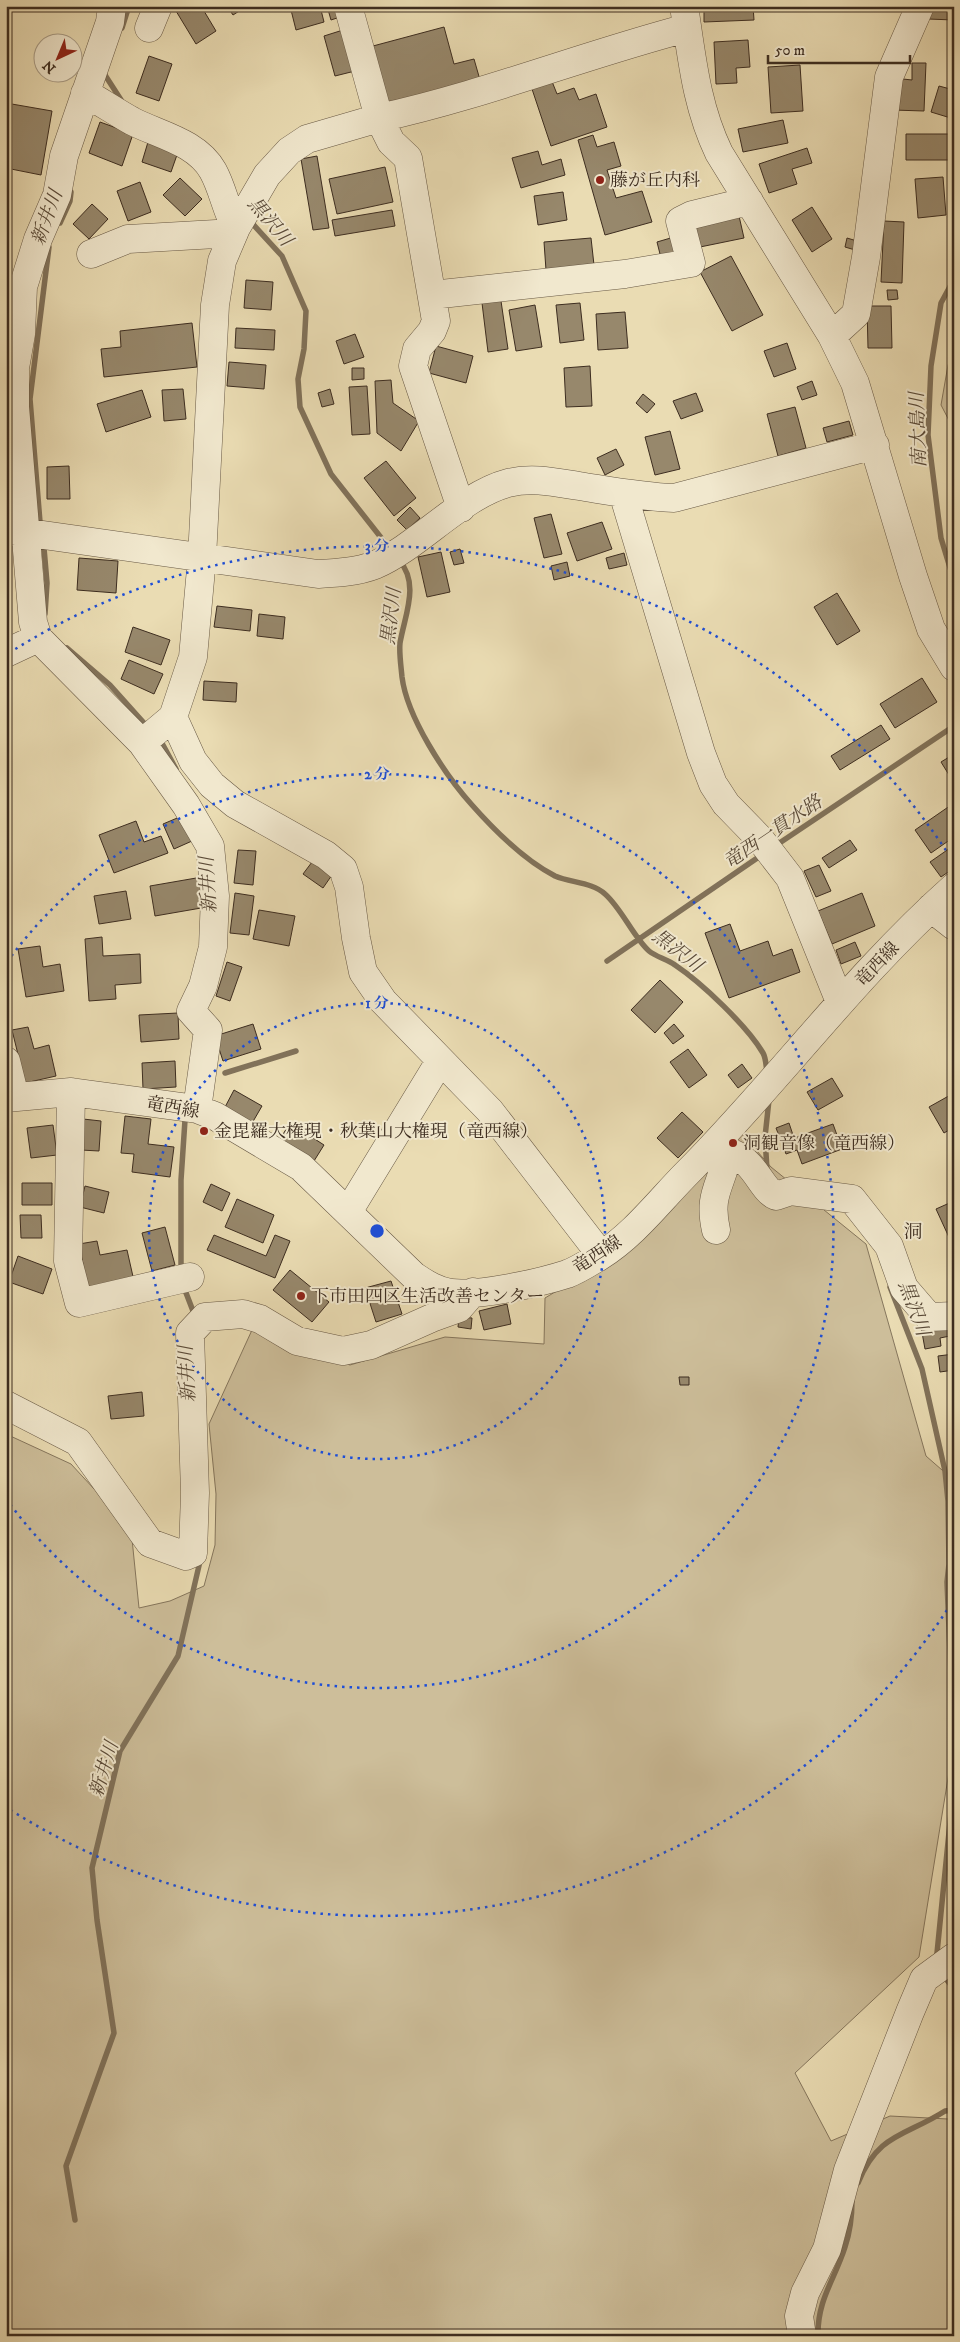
<svg xmlns="http://www.w3.org/2000/svg" width="960" height="2342" viewBox="0 0 960 2342" font-family="'IM FELL DW Pica','Noto Serif JP',serif">
<style>
.green{fill:#cdbe9a;stroke:#85765d}
.lines{fill:none;stroke-linecap:round;stroke-linejoin:round}
.stream{stroke:#81725a;stroke-width:5.5}
.building{fill:#97886c;stroke:#3d2d20}
.minor-casing{stroke:#685945;stroke-width:29}
.minor{stroke:#f1e8ce;stroke-width:28}
.ring{fill:none;stroke:#1d4ed8;stroke-width:2.5;stroke-dasharray:2.5 5}
.poi-dot{fill:#8f2418;stroke:#f1e8ce;stroke-width:2}
.labels{text-anchor:middle;stroke-width:4;stroke-linejoin:round;paint-order:stroke}
.poi-label{font-size:18px;fill:#3d2d20;stroke:#f1e8ce;text-anchor:start}
.street-label{font-size:18px;fill:#3d2d20;stroke:#f1e8ce}
.water-label{font-size:19px;font-style:italic;fill:#5a4a38;stroke:#f1e8ce}
.neighbourhood-label{font-size:19px;fill:#3d2d20;stroke:#f1e8ce}
.centre{fill:#1d4ed8;stroke:#f1e8ce;stroke-width:2.5}
.ring-label{font-size:15px;text-anchor:middle;font-weight:bold;fill:#1d4ed8;stroke:#f1e8ce;stroke-width:4;stroke-linejoin:round;paint-order:stroke}
</style>
<rect width="100%" height="100%" fill="#eadcb3"/>
<filter id="stains"><feTurbulence type="fractalNoise" baseFrequency=".004" numOctaves="4"/><feColorMatrix values="0 0 0 0 .2 0 0 0 0 .09 0 0 0 0 .02 0 0 0 .5 -.17"/></filter>
<radialGradient id="worn" r=".72"><stop offset=".6" stop-color="#630" stop-opacity="0"/><stop offset="1" stop-color="#630" stop-opacity=".3"/></radialGradient>
<path class="green" d="M954,351V430L941,405L948,365Z
M741,1133L771,1167L866,1244L926,1456L950,1477L954,1484V1741L919,1957L795,2073L831,2141L890,2116L948,2119L954,2111V2336H6V1434L71,1464L131,1529L139,1608L170,1601L204,1586L215,1545L216,1494L209,1424L252,1330L350,1365L445,1337L544,1344L545,1298L645,1238Z"/>
<g class="lines">
<path class="stream" d="M122,28L129,6
M105,75L123,103
M250,221L282,256L306,311L304,349L298,379L300,407L331,474L390,549
M60,223L70,201L71,192
M954,279L941,303L931,366L928,435L941,538L954,581
M40,522L30,399L49,247
M44,548L47,583L45,614
M399,560C420,584 405,614 400,643C399,653 401,666 402,677C407,717 445,775 472,805C495,831 524,860 555,876C571,883 592,882 605,894C622,909 634,938 649,951C656,957 667,959 675,965C702,983 747,1026 763,1053C766,1058 766,1066 767,1072
M67,648L110,685L144,723
M163,745L176,769
M775,846L954,726
M607,961L763,854
M225,1073L296,1051
M767,1170L765,1137L769,1100
M181,1271V1180L185,1120
M183,1285L193,1311
M890,1287L922,1369L945,1471L948,1501L949,1564L947,1582L954,1746
M938,1959L937,1953L954,1782
M943,1975L954,1989
M858,2183C878,2133 906,2136 945,2111L954,2110
M75,2220L66,2166L114,2033L97,1920L92,1868L120,1751L178,1656L201,1557
M818,2336C817,2300 835,2279 845,2247C850,2232 852,2217 852,2201"/>
</g>
<path class="building" d="M184,6H201L216,31L196,44L176,11Z
M227,6H247L233,15Z
M290,6H320L324,22L296,30Z
M327,6H337L340,17L331,20Z
M704,6H753L754,20L704,22Z
M928,6H954V20L928,19Z
M444,27L454,64L474,59L480,80L389,104L373,46Z
M343,30L355,71L335,76L324,36Z
M748,40L750,67L736,68L737,83L716,84L714,42Z
M149,56L172,64L159,101L136,93Z
M912,63H926L924,111L893,110L894,78L912,80Z
M800,65L803,111L771,113L768,67Z
M551,79L557,94L574,88L579,100L596,94L607,127L551,146L531,86Z
M939,86L954,90V119L931,112Z
M6,103L52,111L41,175L6,168Z
M783,120L788,143L743,152L738,129Z
M100,122L133,134L122,166L89,153Z
M906,134H954V160H906Z
M593,135L597,147L614,142L621,166L607,170L616,198L642,191L652,222L605,235L578,140Z
M148,142L178,152L171,172L142,162Z
M807,148L812,163L792,169L797,184L769,193L759,164Z
M538,151L542,165L561,159L565,175L521,188L512,158Z
M317,156L329,228L313,230L301,159Z
M385,167L393,202L337,214L329,179Z
M943,177L946,215L918,218L915,179Z
M180,178L202,199L185,216L163,195Z
M140,182L151,212L128,221L117,191Z
M563,192L567,220L538,225L534,196Z
M92,204L108,219L89,239L73,224Z
M812,207L832,239L812,252L792,220Z
M392,210L395,226L335,236L332,220Z
M739,216L744,238L700,247L695,225Z
M884,221L904,222L902,283L881,282Z
M674,237L678,254L661,258L657,242Z
M591,238L594,265L546,270L544,242Z
M847,238L857,241L855,250L845,247Z
M731,256L763,315L732,331L700,272Z
M246,280L273,282L271,310L244,308Z
M887,290H897L898,299L888,300Z
M501,301L508,349L488,352L482,303Z
M580,303L584,340L560,343L556,305Z
M535,305L542,347L516,351L509,310Z
M867,306H891L892,348H868Z
M625,312L628,348L598,350L596,314Z
M192,323L197,367L104,377L101,349L121,347L120,331Z
M236,328L275,330L274,350L235,348Z
M355,334L364,357L344,364L336,341Z
M787,343L796,369L774,377L764,351Z
M436,346L473,356L466,383L429,373Z
M229,362L266,365L264,389L227,386Z
M590,366L592,406L566,407L564,368Z
M352,368H364V379L352,380Z
M391,380L393,403L419,421L401,451L377,433L375,381Z
M812,381L817,395L802,400L797,387Z
M367,386L370,434L352,435L349,387Z
M183,389L186,419L164,421L162,390Z
M330,389L334,404L322,407L318,393Z
M142,390L151,417L106,432L97,404Z
M696,393L703,411L681,419L673,401Z
M643,394L655,404L647,413L636,403Z
M795,407L806,448L778,456L767,414Z
M849,421L853,435L827,442L823,428Z
M670,431L680,469L655,475L645,437Z
M616,449L624,465L605,475L597,458Z
M386,461L416,498L394,516L364,478Z
M69,466L70,499H47V467Z
M410,507L420,518L407,530L397,520Z
M551,514L562,554L544,558L534,518Z
M602,522L612,549L577,561L567,533Z
M460,549L464,563L454,565L450,552Z
M441,552L450,592L427,597L418,557Z
M624,553L627,565L609,569L606,558Z
M6,555L9,556L8,585H6Z
M79,558L118,561L116,593L77,590Z
M567,562L570,576L554,580L551,566Z
M837,593L860,631L837,645L814,607Z
M217,606L252,610L250,631L214,627Z
M259,614L285,617L283,639L257,636Z
M133,627L170,640L161,665L125,652Z
M129,660L163,674L154,694L121,679Z
M922,678L937,702L895,728L880,704Z
M204,681L237,683L236,702L203,700Z
M881,725L890,739L840,770L831,756Z
M954,754V783L941,762Z
M954,803V837L931,853L915,830Z
M182,816L192,841L174,849L163,824Z
M136,821L144,842L161,836L168,853L114,873L99,835Z
M850,840L857,850L829,868L822,858Z
M953,846L954,868L941,877L930,862Z
M238,850L256,851L253,885L234,883Z
M312,862L332,875L323,888L303,874Z
M819,865L831,891L816,897L804,871Z
M202,877L207,907L155,916L150,886Z
M126,891L131,919L99,924L94,896Z
M235,893L254,896L249,935L230,933Z
M862,893L875,926L832,944L818,911Z
M259,910L295,916L289,946L253,939Z
M730,924L740,951L768,941L773,956L792,949L800,972L729,998L705,933Z
M102,937L103,956L140,954L141,983L115,985L116,999L89,1001L85,939Z
M855,942L861,956L841,964L836,950Z
M40,946L43,967L60,964L64,991L26,997L18,949Z
M227,962L242,967L230,1001L216,996Z
M660,980L683,1002L655,1033L631,1010Z
M178,1013L179,1039L141,1042L139,1015Z
M253,1024L261,1049L223,1061L215,1036Z
M674,1024L684,1036L673,1044L664,1033Z
M28,1027L34,1049L49,1045L56,1076L25,1083L12,1030Z
M688,1049L707,1075L689,1088L670,1062Z
M175,1061L176,1087L143,1089L142,1063Z
M742,1064L752,1078L738,1088L728,1075Z
M832,1078L843,1096L818,1110L807,1092Z
M234,1090L262,1106L251,1125L224,1109Z
M954,1093V1127L944,1133L929,1107Z
M682,1112L703,1132L678,1158L657,1138Z
M125,1116L151,1119L148,1144L174,1147L170,1177L132,1172L134,1154L121,1153Z
M83,1119L101,1121L99,1151L81,1150Z
M290,1123L324,1145L314,1161L280,1139Z
M789,1123L794,1138L833,1124L842,1149L802,1164L797,1150L786,1154L776,1128Z
M53,1125L57,1155L31,1158L27,1128Z
M22,1183H52V1205H22Z
M211,1184L230,1193L222,1211L203,1202Z
M85,1186L109,1192L104,1213L80,1207Z
M237,1199L274,1215L263,1243L225,1227Z
M954,1201V1245L953,1246L936,1209Z
M20,1215H41L42,1238H21Z
M165,1227L175,1265L152,1271L142,1233Z
M214,1235L266,1256L275,1235L290,1241L275,1278L207,1250Z
M97,1241L100,1255L127,1250L134,1281L88,1290L79,1244Z
M18,1256L52,1269L43,1294L9,1282Z
M290,1270L329,1302L312,1322L273,1290Z
M391,1281L402,1314L376,1322L365,1288Z
M507,1304L511,1324L484,1330L479,1311Z
M459,1317L472,1318L471,1329L458,1327Z
M948,1322L950,1336L940,1338L941,1346L925,1349L921,1327Z
M954,1354V1370L940,1372L938,1356Z
M679,1377H689V1385H680Z
M142,1392L144,1416L111,1419L108,1396Z"/>
<g class="lines">
<g class="minor-casing">
<path id="minor" d="M112,6L110,22L64,156L57,195L38,239L23,287L21,334L15,368V407L33,622L38,638L142,743L186,805L210,846L215,896L213,947L203,986L191,1011L208,1030L197,1109
M684,6C692,58 696,105 719,153L832,336L855,383L913,576L931,629L954,667
M149,28L158,6
M85,93C101,102 116,112 132,121C159,135 197,142 213,171C223,189 226,210 236,228
M91,254L128,239L234,233
M432,295L625,274L691,263L680,221L692,215L749,201
M832,336L856,314L866,257L889,77L920,6
M623,493L701,753L713,784L726,804L760,839L790,878L840,1002
M461,508L413,366L417,349L432,331L436,321L408,158L391,142L379,118C484,95 584,55 687,28
M8,530L318,574C337,573 357,572 375,565C419,546 462,495 508,483C532,477 554,482 579,486C611,491 642,497 674,498L875,445
M6,653L38,638
M173,717L193,761L212,785L235,804L326,855L343,869L349,887L356,938L363,972L383,1001L490,1111L601,1255
M142,743L173,717L193,657L202,558L215,305L222,261L236,228L267,175L289,151L307,139L379,118L348,6
M931,908L954,926
M6,1061L15,1097
M71,1092L68,1261L79,1303L190,1277
M6,1098L71,1092L197,1109L215,1116L301,1167L414,1276C426,1284 437,1291 451,1293C481,1296 539,1283 567,1274C578,1270 590,1262 600,1256C634,1235 660,1200 688,1172C779,1080 856,974 954,887
M727,1156L734,1154C756,1164 762,1190 776,1196L791,1191L852,1199L889,1246L904,1288L929,1317L954,1316
M348,1212L440,1061
M716,1230C708,1194 721,1187 727,1156L718,1141
M6,1405L78,1442L150,1543L186,1556L193,1553L195,1493L190,1333L205,1317L243,1314L260,1319L297,1341L343,1351L371,1345L434,1317L459,1308L473,1292
M802,2336L799,2316L805,2293L827,2249L848,2170L910,2012L924,1979L954,1957"/>
</g>
<use href="#minor" class="minor"/>
</g>
<g class="ring">
<circle cx="377" cy="1231" r="228"/>
<path d="M7 962A457 457 0 1 1 7 1500"/>
<path d="M951 1604A685 685 0 0 1 9 1809M9 653A685 685 0 0 1 951 858"/>
</g>
<g class="poi-dot">
<circle cx="600" cy="180" r="5"/>
<circle cx="204" cy="1131" r="5"/>
<circle cx="733" cy="1143" r="5"/>
<circle cx="301" cy="1296" r="5"/>
</g>
<g class="labels">
<g class="poi-label">
<text x="610" y="186">藤が丘内科</text>
<text x="214" y="1137">金毘羅大権現・秋葉山大権現（竜西線）</text>
<text x="743" y="1149">洞観音像（竜西線）</text>
<text x="311" y="1302">下市田四区生活改善センター</text>
</g>
<g class="street-label">
<text transform="translate(877 964) rotate(-46)" y="6">竜西線</text>
<text transform="translate(173 1107) rotate(10)" y="6">竜西線</text>
<text transform="translate(597 1254) rotate(-33)" y="6">竜西線</text>
</g>
<g class="water-label">
<text transform="translate(46 217) rotate(-70)" y="7">新井川</text>
<text transform="translate(271 221) rotate(50)" y="7">黒沢川</text>
<text transform="translate(917 430) rotate(-92)" y="7">南大島川</text>
<text transform="translate(390 616) rotate(-83)" y="7">黒沢川</text>
<text transform="translate(772 831) rotate(-34)" y="7">竜西一貫水路</text>
<text transform="translate(207 885) rotate(-93)" y="7">新井川</text>
<text transform="translate(678 950) rotate(38)" y="7">黒沢川</text>
<text transform="translate(915 1308) rotate(70)" y="7">黒沢川</text>
<text transform="translate(186 1374) rotate(-93)" y="7">新井川</text>
<text transform="translate(103 1769) rotate(-73)" y="7">新井川</text>
</g>
<g class="neighbourhood-label">
<text x="913" y="1238">洞</text>
</g>
</g>
<circle cx="377" cy="1231" r="8" class="centre"/>
<g class="ring-label">
<text x="377" y="551">3 分</text>
<text x="377" y="779">2 分</text>
<text x="377" y="1008">1 分</text>
</g>
<rect width="960" height="2342" fill="none" stroke="#eadcb3" stroke-width="25"/>
<rect x="8" y="8" width="945" height="2327" fill="none" stroke="#3d2d20" stroke-width="2.5"/>
<rect x="12" y="12" width="935" height="2317" fill="none" stroke="#3d2d20"/>
<g transform="translate(58 58) rotate(224)"><circle r="24" fill="#f1e8ce" stroke="#a99d88"/>
<path d="M0-4L9 19L0 12L-9 19Z" fill="#8f2418"/>
<text y="-8" font-size="14" font-weight="bold" text-anchor="middle" fill="#3d2d20">N</text>
</g>
<path d="M768 55v8h142v-8" fill="none" stroke="#3d2d20" stroke-width="2.5"/>
<text x="775" y="55" font-size="15" fill="#3d2d20" stroke="#f1e8ce" stroke-width="4" paint-order="stroke">50 m</text>
<rect width="100%" height="100%" filter="url(#stains)"/>
<rect width="100%" height="100%" fill="url(#worn)"/>
</svg>
